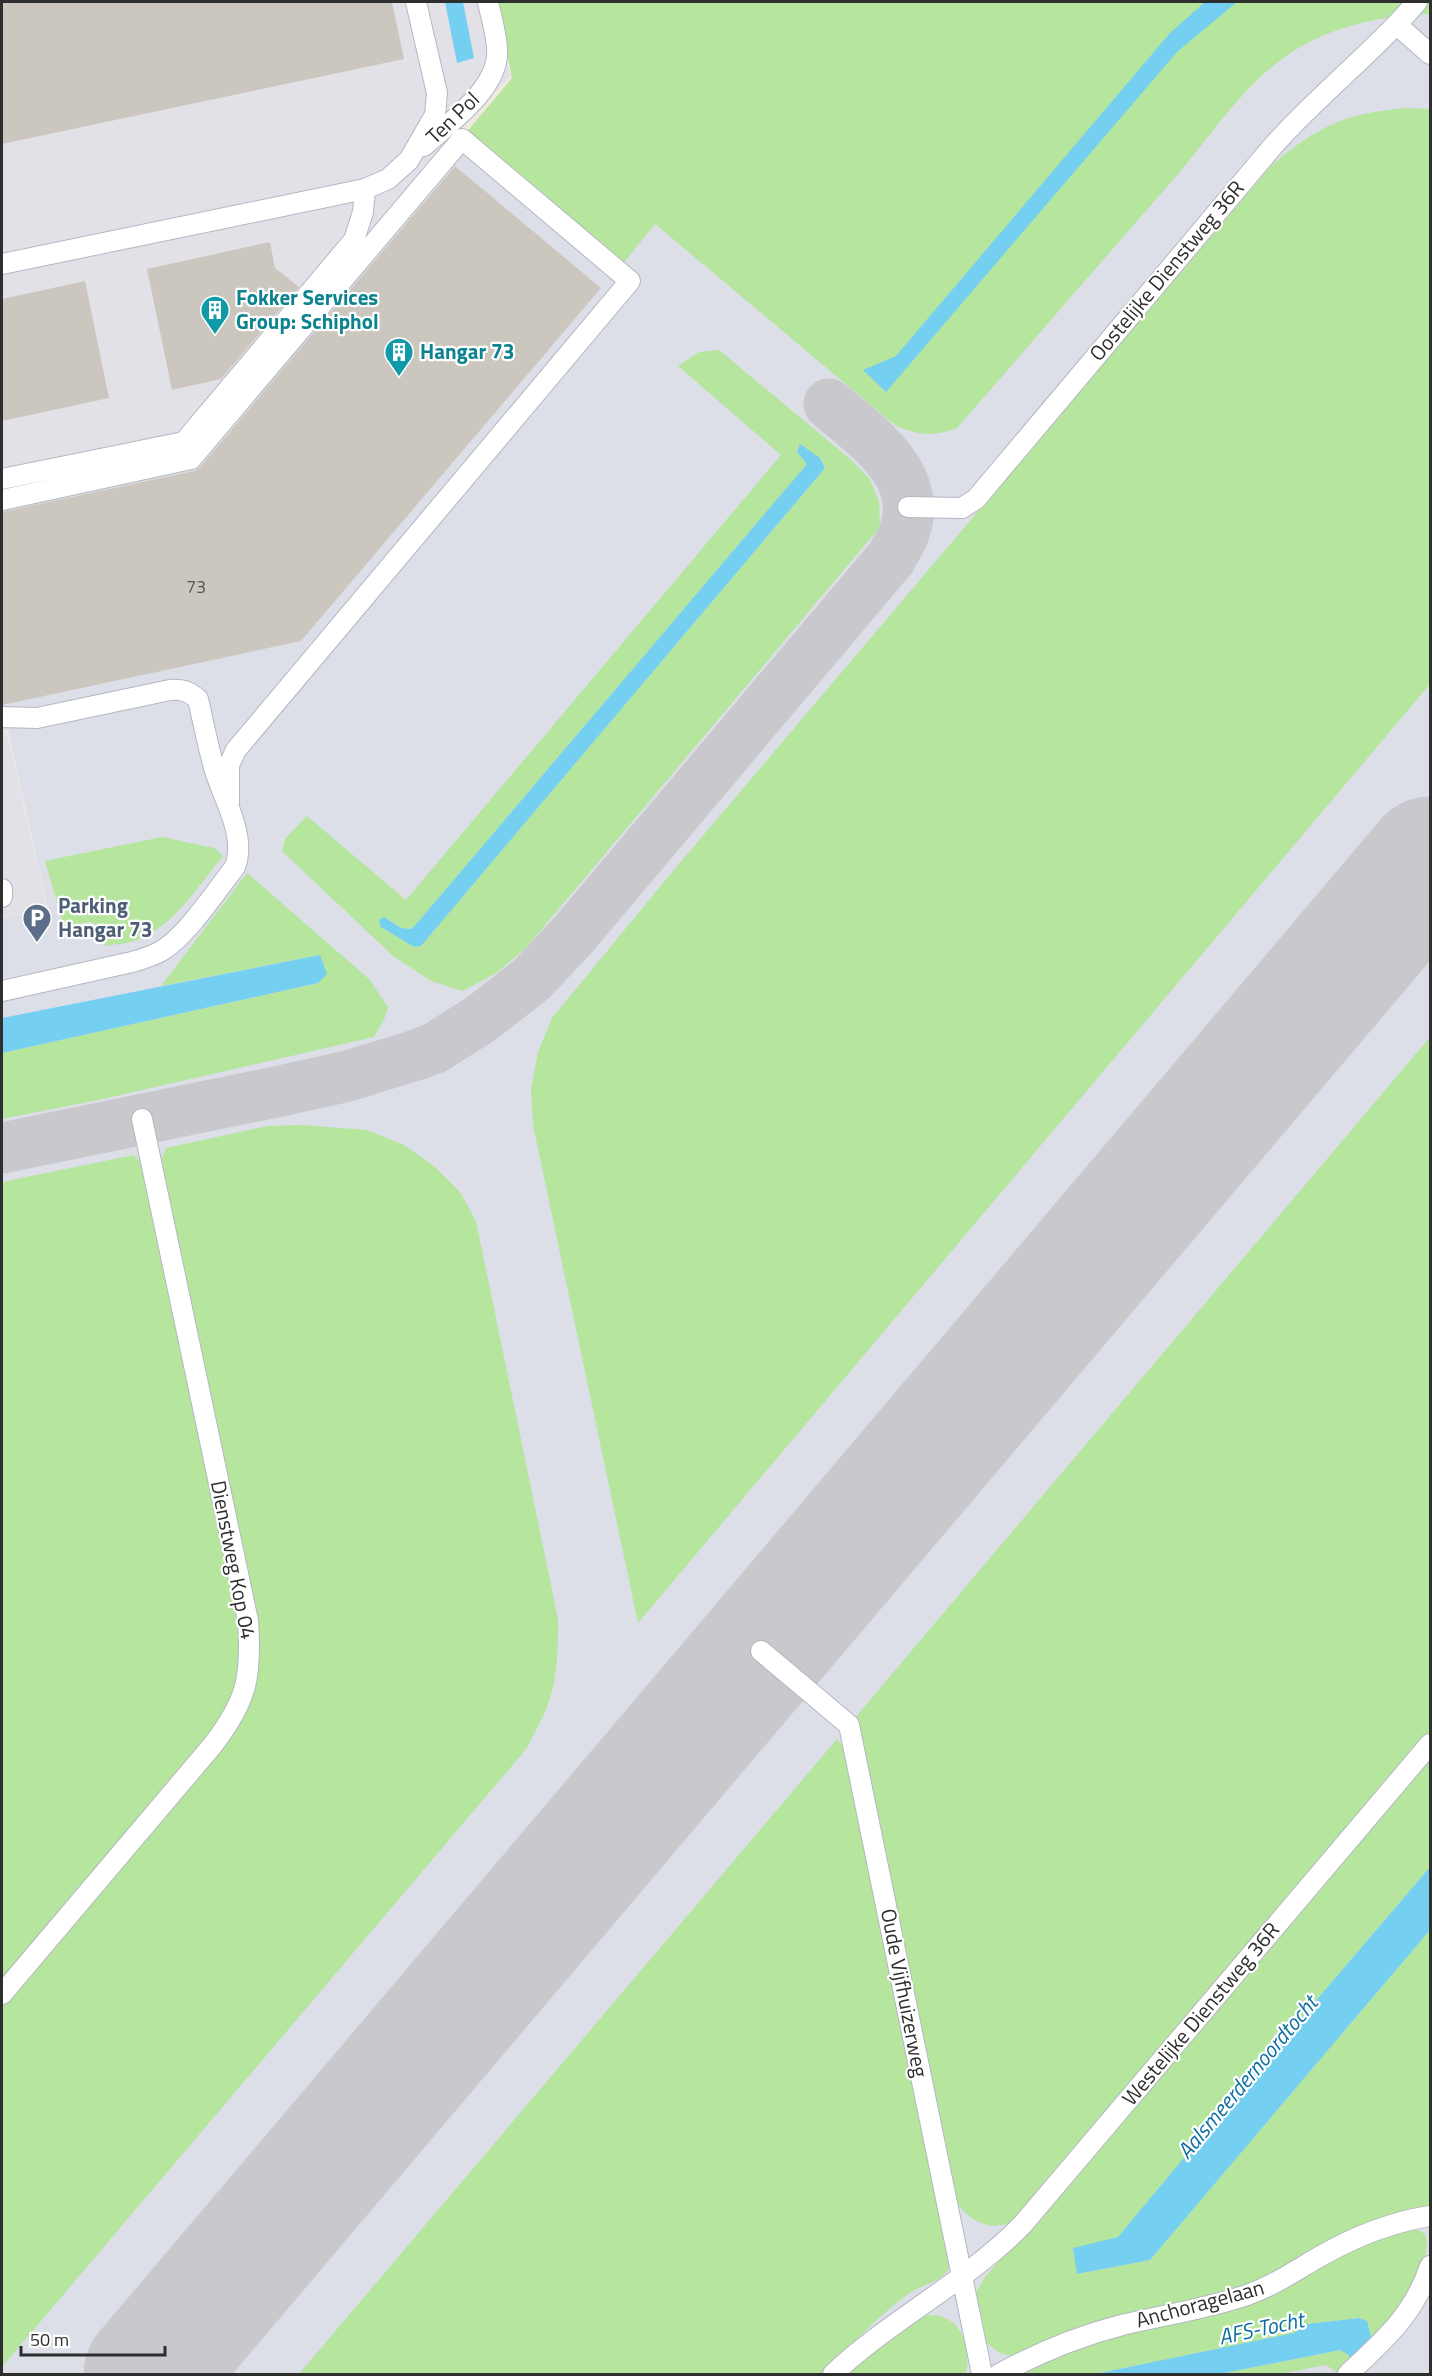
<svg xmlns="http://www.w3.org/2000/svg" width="1432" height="2376" viewBox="0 0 1432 2376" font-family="'Titillium Web',sans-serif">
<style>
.industrial{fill:#e3e1e8}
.airport{fill:#dcdee8}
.green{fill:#b6e59e;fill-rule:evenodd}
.water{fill:#75cff0}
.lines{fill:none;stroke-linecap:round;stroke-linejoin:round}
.taxiway{stroke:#c9c8cc;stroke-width:51}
.runway{stroke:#c9c8cc;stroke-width:129}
.building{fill:#cbc7bf}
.minor-casing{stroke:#b4b7c1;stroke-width:22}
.minor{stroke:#fff;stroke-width:20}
.labels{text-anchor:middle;stroke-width:4.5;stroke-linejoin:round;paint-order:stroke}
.number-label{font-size:18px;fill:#555452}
.street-label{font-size:21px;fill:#2e2e2e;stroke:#fff}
.culture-label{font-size:21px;font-weight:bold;fill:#0d838f;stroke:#fff;text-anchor:start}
.service-label{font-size:21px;font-weight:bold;fill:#4e5e75;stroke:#fff;text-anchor:start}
.water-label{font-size:22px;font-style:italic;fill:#0d6fa3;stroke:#fff}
</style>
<rect width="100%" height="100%" fill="#efe9e1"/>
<path class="industrial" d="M2,2H497L510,77L461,126L185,449L2,488Z
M7,732L47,908L2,917V733Z"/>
<path class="airport" d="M1238,2H1430V1867L1268,2058L1347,2129L1430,2136V2374H2V918L48,908L8,730L2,731V490L185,452L461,127L609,251L635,219Z"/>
<path class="green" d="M497,2H1430V14C1380,16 1331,26 1289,54C1243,85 1213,133 1178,174C1104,259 1031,343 957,428C932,437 920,435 896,426L655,224L621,266L465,134L512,78Z
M1409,108L1430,109V684L638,1623L533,1125L531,1090L538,1052L552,1018L673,871L1271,166C1317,126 1348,112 1409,108Z
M719,350L849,458L870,479L879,502L880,527L525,949L496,973L463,991L431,981L393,956L282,851L285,839L307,816L406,900L781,455L678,366L699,352ZM797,452L820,458L825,468L421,946L414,947L382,927L379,920L385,917L401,928L412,929L808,463Z
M162,837L214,848L223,856C199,885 174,926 137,940C127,944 115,944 105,946L98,926L90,922L64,927L45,861Z
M247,873L369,979L388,1007L384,1020L374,1037L103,1099L2,1119V1053L319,983L320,955L161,986Z
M1430,1037V1733L1028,2207C1024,2212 1019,2218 1014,2221C990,2234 965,2219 954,2197L854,1719Z
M301,1125L367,1130L404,1145L435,1167L460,1192L476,1221L558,1619C558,1649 558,1681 546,1709C541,1722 533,1735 527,1748L2,2367V2006L222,1747L253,1686L259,1653L255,1617L160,1164L166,1148L268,1126Z
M134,1155L145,1167L242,1617L239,1672L224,1717L2,1982V1182Z
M837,1739L847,1751L950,2265C944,2282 925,2283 910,2293C884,2311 863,2333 841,2355C835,2362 827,2367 821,2374H299Z
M1430,1753V1867L1267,2058L1118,2237L1073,2249L1078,2274L1150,2260L1430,1930V2207L1247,2286L1016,2356H1011L998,2352L982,2339L975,2294L985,2277Z
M1413,2229L1421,2231L1426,2236C1432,2274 1395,2313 1372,2340L1367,2321L1358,2318L1307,2324L1294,2333L1095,2374H1020L1056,2357L1100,2340L1273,2294L1325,2264L1371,2241Z
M934,2315C964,2319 971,2349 966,2374H842L922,2316Z
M1340,2350L1349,2355L1350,2362L1339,2374L1326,2365L1280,2374H1219Z"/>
<path class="water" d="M445,2H463L474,58L457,63Z
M1205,2H1237L1177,52L886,392L863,370L896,356L1170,33Z
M800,444L820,458L825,468L421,946L414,947L381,927L379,920L384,917L401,928L412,929L807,464L797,452Z
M320,955L327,974L318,983L2,1053V1018Z
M1430,1867V1930L1150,2260L1077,2274L1073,2248L1118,2237L1267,2058Z
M1359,2318L1367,2321L1372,2340L1350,2362L1349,2355L1340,2350L1219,2374H1095L1294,2333L1307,2324Z"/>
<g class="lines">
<path class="taxiway" d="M2,1148L276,1092L348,1076L416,1055L435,1048L482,1018L532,979L574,934L891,558C895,550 901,542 904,533C925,475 867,436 829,404"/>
<path class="runway" d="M148,2374L1430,861"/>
</g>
<path class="building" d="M2,2H392L404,59L2,144Z
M455,166L601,288L301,641L2,705V512L194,471L200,467Z
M270,242L275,268L299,287L221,379L172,390L147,269Z
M85,281L109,398L2,421V299Z"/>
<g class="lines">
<g class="minor-casing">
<path id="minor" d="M1397,25L1430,54
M424,146C450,122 501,87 497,48C496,32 491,17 488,2
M2,264L365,189L388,179L409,160L435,115L437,93L416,2
M2,479L184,442L354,240L363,212L365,189
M2,500L191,459L462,139L630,281L236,750L229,765V803
M908,507L962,508L976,499L1273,146C1318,95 1373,53 1417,2
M2,717L37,718L170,690C182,689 188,691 198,699C203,722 208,745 214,768C223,798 247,836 235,867C216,891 188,934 163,950C153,956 143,959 132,962L2,991
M2,889V897
M761,1651L849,1725L982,2374
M2,1994L212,1746C247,1701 252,1677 248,1621L142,1119
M833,2374C891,2319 967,2282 1023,2224L1430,1744
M999,2374C1038,2353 1079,2336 1122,2325C1164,2315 1206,2309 1247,2295C1273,2286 1295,2271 1319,2257C1354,2237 1391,2222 1430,2216
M1348,2374C1384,2340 1414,2315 1430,2266"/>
</g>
<use href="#minor" class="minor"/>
</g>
<defs>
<g id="building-pin" transform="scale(1.5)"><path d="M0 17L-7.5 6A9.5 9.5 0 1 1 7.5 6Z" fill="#0f9aa8" stroke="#fff"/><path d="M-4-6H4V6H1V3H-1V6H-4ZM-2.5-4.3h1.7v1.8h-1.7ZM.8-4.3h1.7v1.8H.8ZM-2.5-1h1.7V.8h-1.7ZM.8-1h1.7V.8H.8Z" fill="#fff"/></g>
<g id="parking-pin" transform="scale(1.5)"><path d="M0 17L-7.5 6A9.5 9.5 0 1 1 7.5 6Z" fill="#5c6f8a" stroke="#fff"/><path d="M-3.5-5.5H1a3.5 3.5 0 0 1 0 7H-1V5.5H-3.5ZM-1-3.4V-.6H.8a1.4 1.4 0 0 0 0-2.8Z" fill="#fff"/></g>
</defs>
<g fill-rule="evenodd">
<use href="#building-pin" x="215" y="310"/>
<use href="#building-pin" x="399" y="352"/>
<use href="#parking-pin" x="37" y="918"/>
</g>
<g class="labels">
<g class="number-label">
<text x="196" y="593">73</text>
</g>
<g class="street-label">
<text transform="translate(453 118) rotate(-44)" y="7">Ten Pol</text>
<text transform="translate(1167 271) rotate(-50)" y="7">Oostelijke Dienstweg 36R</text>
<text transform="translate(233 1560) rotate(79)" y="7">Dienstweg Kop 04</text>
<text transform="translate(904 1993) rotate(79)" y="7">Oude Vijfhuizerweg</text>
<text transform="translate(1201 2014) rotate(-50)" y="7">Westelijke Dienstweg 36R</text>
<text transform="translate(1200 2304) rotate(-15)" y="7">Anchoragelaan</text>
</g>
<g class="culture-label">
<text x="236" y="305">Fokker Services<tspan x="236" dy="24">Group: Schiphol</tspan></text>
<text x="420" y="359">Hangar 73</text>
</g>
<g class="service-label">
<text x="58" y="913">Parking<tspan x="58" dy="24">Hangar 73</tspan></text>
</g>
<g class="water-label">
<text transform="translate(1247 2077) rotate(-50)" y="8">Aalsmeerdernoordtocht</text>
<text transform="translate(1261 2328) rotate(-12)" y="8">AFS-Tocht</text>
</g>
</g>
<rect width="1432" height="2376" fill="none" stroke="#2e2e2e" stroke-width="6"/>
<path d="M21 2346v9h144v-9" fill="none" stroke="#2e2e2e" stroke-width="3"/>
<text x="30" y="2346" font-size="18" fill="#2e2e2e" stroke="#ffffff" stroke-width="4.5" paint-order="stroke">50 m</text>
</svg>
